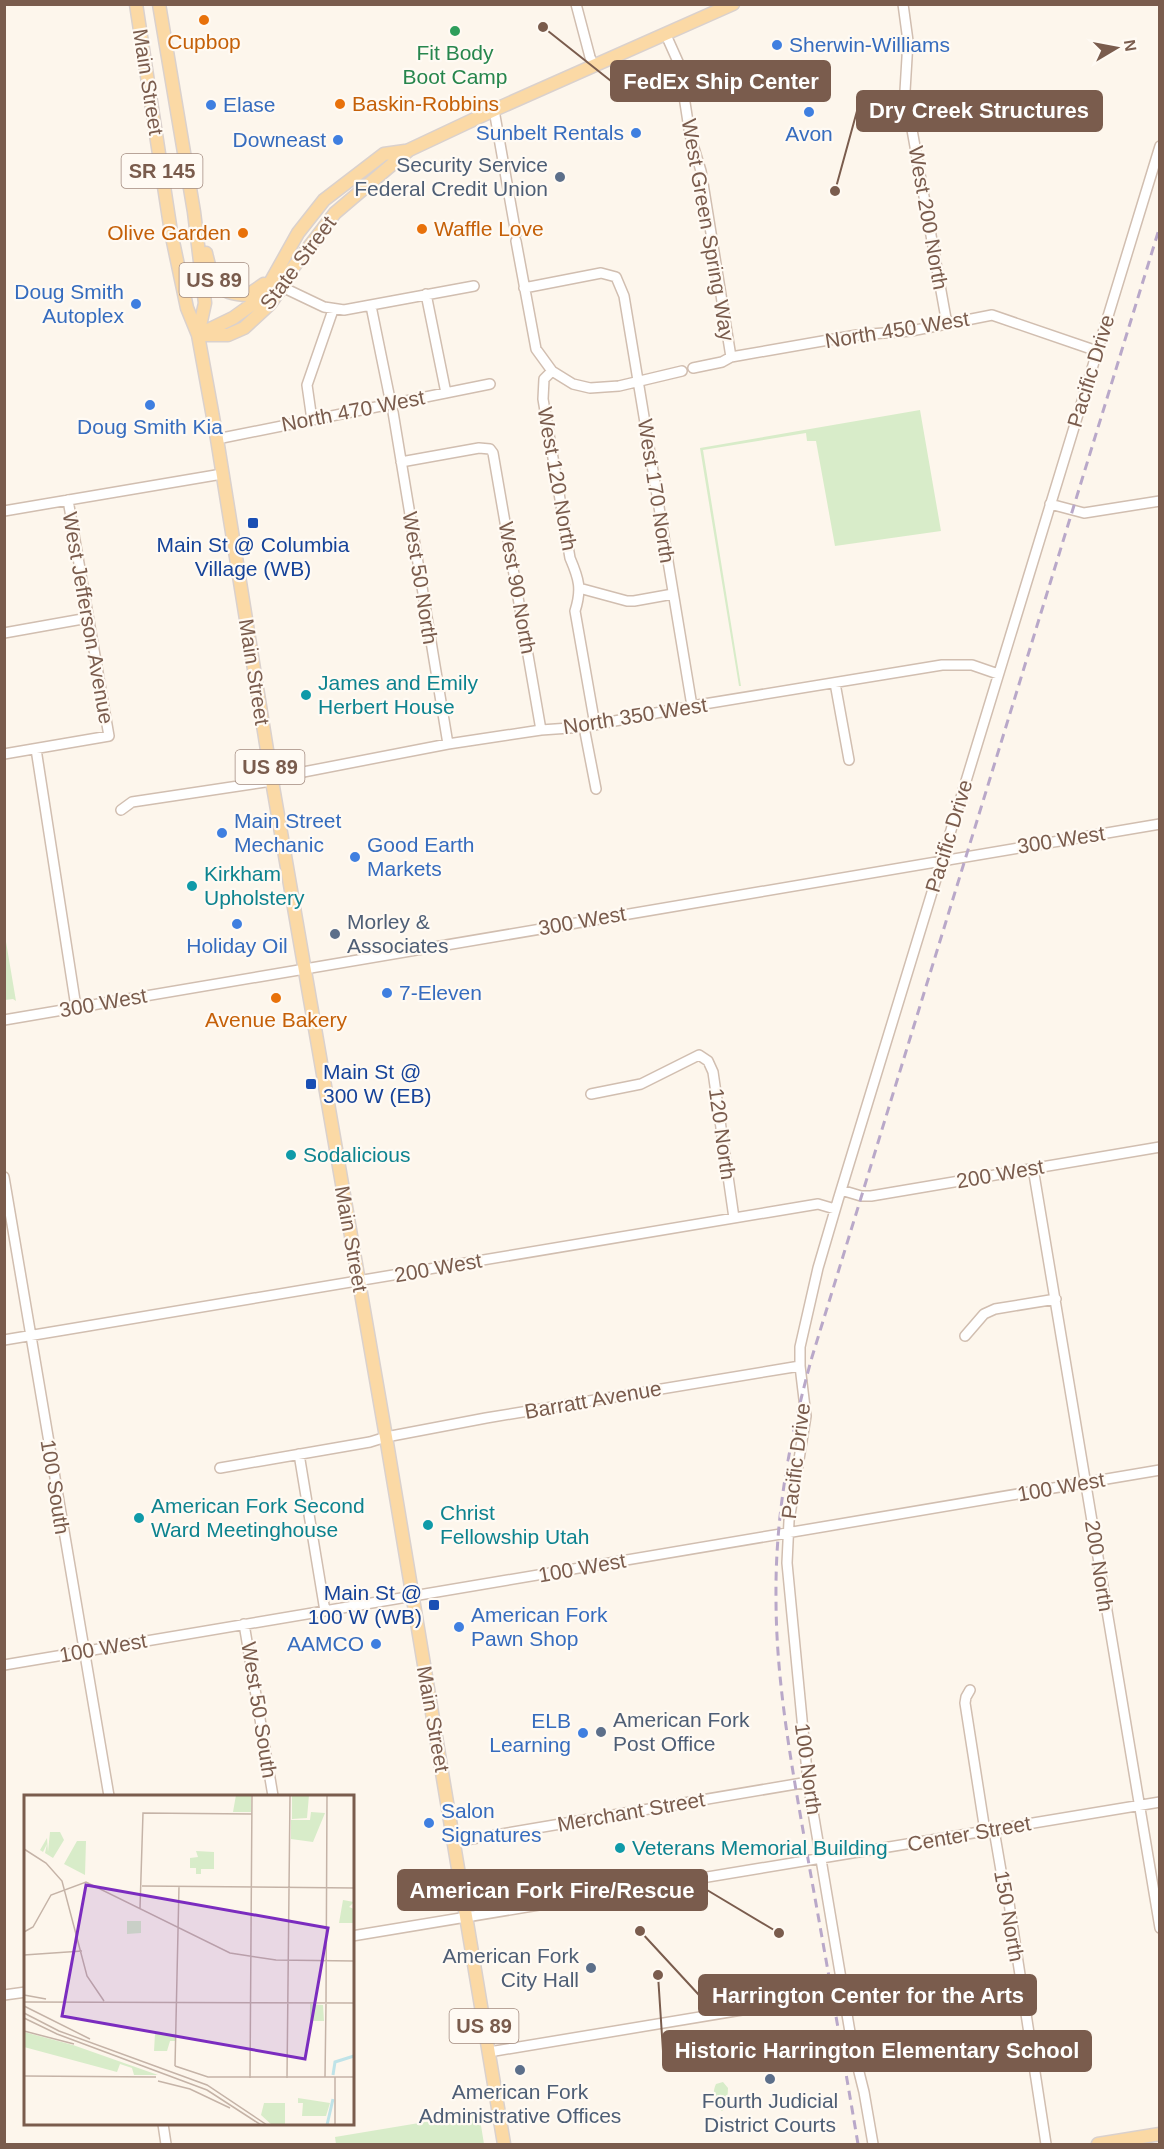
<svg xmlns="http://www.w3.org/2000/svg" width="1164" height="2149" viewBox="0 0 1164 2149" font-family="Arial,sans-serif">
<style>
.green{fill:#d8ecc9}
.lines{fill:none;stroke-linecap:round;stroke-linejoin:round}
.minor-casing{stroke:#d1beb0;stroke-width:12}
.major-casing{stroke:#dad1cd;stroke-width:15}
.minor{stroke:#fff;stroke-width:9}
.major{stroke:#fbd9a5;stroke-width:12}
.rail{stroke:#b9a8c9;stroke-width:3;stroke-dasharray:9 6;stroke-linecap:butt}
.food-dot{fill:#e8710a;stroke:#fffaf3;stroke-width:2}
.leisure-dot{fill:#2e9e5b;stroke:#fffaf3;stroke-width:2}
.shop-dot{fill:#3f7fe0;stroke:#fffaf3;stroke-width:2}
.service-dot{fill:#5c6f8a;stroke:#fffaf3;stroke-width:2}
.transit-dot{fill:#1a4fb4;stroke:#fffaf3;stroke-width:2}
.culture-dot{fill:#0f9aa8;stroke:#fffaf3;stroke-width:2}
.labels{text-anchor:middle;stroke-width:4.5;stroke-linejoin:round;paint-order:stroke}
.shield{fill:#fffaf3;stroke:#a28b7f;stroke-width:1.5}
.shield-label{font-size:20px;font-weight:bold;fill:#7a5c4d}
.food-label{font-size:21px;fill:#c56008;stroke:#fffaf3}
.shop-label{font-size:21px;fill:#366cbe;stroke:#fffaf3;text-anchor:start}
.leisure-label{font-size:21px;fill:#27864d;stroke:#fffaf3}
.street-label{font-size:21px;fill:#7a5c4d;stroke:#fffaf3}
.service-label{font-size:21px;fill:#4e5e75;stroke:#fffaf3;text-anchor:end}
.transit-label{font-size:21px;fill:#164399;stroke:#fffaf3}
.culture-label{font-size:21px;fill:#0d838f;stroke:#fffaf3;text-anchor:start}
.inset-river{fill:none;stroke:#bfe3e8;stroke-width:3}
.inset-road{fill:none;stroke:#c5b3a7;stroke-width:1.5}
.view{fill:#7b2cbf;fill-opacity:0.15;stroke:#7b2cbf;stroke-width:3}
.inset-edge{fill:none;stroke:#7a5c4d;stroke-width:3}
.leader{fill:none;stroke:#7a5c4d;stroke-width:2}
.callout-dot{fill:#7a5c4d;stroke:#fffaf3;stroke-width:2}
.callout{fill:#7a5c4d;stroke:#7a5c4d;stroke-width:2}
.callout-label{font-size:22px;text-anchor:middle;font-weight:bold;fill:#fff}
</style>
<rect width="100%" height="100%" fill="#fdf6ec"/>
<path class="green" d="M920,410L941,531L835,546L816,441H807L806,433L703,450L741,686H739L700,448Z
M4,930L16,1001L13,999L5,1000Z
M723,2082L728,2088L727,2106L722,2111C713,2106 712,2092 716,2084Z
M479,2113L484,2144H336L335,2137Z"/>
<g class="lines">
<g class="minor-casing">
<path id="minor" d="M576,4L590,57L594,66
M903,4L908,41L905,91L947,324
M666,35L679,64L690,135L701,171L731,357
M494,110L516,234
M516,241L536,349L552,371L573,384L590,388L619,386L682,371
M282,287L324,307L344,310L474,286
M524,288L601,273L616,277L624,296L692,706
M426,294L446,393
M371,306L391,404
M693,368L722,362L731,357L857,335L911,331L992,315L1097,351
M552,371L544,379L543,399L570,558C579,579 582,589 575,611L595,725
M393,412L448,744
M312,420L307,385L333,310
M217,439L490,384
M401,462L479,448L490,449L493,453L541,730
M1050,504L1084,513L1160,501
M4,511L222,474
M579,588L627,601H634L673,594
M4,633L88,618
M835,683L849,760
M584,727L596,789
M36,749L76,1007
M4,754L109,736L68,500
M121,810L132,802L272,781L293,774L448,744L541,730L584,727L692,706L942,665H972L998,674
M4,1020L1160,824
M591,1094L641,1084L699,1055L708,1061L713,1072L734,1218
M1033,1168L1160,1928
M4,1177L109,1796
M841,1190L861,1196H871L1160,1147
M965,1336L984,1314L995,1309L1056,1299
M4,1340L818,1204L835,1209
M299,1454L325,1611
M220,1468L370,1442L386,1437L486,1418L800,1366
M244,1624L273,1796
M4,1665L1160,1470
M970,1690L966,1697L965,1703L985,1831
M994,1830L1004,1888L1009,1903L1046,2144
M454,1842L808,1782
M352,1936L1160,1802
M4,1995L26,1992
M489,2052L844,1993
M163,2124L166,2144
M873,2144L864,2092L852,2044L808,1782L787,1563L789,1521L806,1416L800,1366V1347L818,1268L838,1200L1160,146"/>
</g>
<g class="major-casing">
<path id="major" d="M136,4L171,232L187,308L198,335L217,439L272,781L386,1437L504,2144
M159,4L194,212L205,303L198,335
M206,253C212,281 217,295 248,295L264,284
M202,333L233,318L254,303L265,292L298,233L324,200L384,154L405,151
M198,335H228L244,328L270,304L282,287L289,273L335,213L409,150L494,110L733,4
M1098,2144L1160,2134"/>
</g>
<use href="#minor" class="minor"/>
<use href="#major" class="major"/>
<path class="rail" d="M858,2144C842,2049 825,1954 808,1859C793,1772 776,1686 776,1598C775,1516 790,1436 812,1357L1160,226"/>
</g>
<g class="food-dot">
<circle cx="204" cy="20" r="6"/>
<circle cx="340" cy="104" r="6"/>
<circle cx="422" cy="229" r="6"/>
<circle cx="243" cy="233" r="6"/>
<circle cx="276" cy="998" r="6"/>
</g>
<circle class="leisure-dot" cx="455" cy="31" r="6"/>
<g class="shop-dot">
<circle cx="777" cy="45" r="6"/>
<circle cx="211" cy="105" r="6"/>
<circle cx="809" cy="112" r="6"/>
<circle cx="636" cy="133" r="6"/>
<circle cx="338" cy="140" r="6"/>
<circle cx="136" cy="304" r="6"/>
<circle cx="150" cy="405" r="6"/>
<circle cx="222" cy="833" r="6"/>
<circle cx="355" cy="857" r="6"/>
<circle cx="237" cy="924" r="6"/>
<circle cx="387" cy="993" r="6"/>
<circle cx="459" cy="1627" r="6"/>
<circle cx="376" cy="1644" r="6"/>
<circle cx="583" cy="1733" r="6"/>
<circle cx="429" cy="1823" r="6"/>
</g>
<g class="service-dot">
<circle cx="560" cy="177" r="6"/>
<circle cx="335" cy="934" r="6"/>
<circle cx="601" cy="1732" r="6"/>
<circle cx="591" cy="1968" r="6"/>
<circle cx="520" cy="2070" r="6"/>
<circle cx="770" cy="2079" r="6"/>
</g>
<g class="transit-dot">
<rect x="247" y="517" width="12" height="12" rx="3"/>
<rect x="305" y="1078" width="12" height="12" rx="3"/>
<rect x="428" y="1599" width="12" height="12" rx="3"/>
</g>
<g class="culture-dot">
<circle cx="306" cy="695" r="6"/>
<circle cx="192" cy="886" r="6"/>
<circle cx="291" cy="1155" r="6"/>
<circle cx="139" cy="1518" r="6"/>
<circle cx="428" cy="1525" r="6"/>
<circle cx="620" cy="1848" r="6"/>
</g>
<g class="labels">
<g class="shield">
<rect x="121.5" y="154" width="81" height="34" rx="4.5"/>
<rect x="179.5" y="263" width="69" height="34" rx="4.5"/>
<rect x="235.5" y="750" width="69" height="34" rx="4.5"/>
<rect x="449.5" y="2009" width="69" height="34" rx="4.5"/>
</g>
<g class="shield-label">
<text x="162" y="178">SR 145</text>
<text x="214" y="287">US 89</text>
<text x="270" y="774">US 89</text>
<text x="484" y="2033">US 89</text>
</g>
<g class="food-label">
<text x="204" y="49">Cupbop</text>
<text x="352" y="111" text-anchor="start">Baskin-Robbins</text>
<text x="434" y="236" text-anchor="start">Waffle Love</text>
<text x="231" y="240" text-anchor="end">Olive Garden</text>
<text x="276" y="1027">Avenue Bakery</text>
</g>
<g class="shop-label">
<text x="789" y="52">Sherwin-Williams</text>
<text x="223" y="112">Elase</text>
<text x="624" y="140" text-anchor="end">Sunbelt Rentals</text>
<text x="809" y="141" text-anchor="middle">Avon</text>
<text x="326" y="147" text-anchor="end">Downeast</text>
<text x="124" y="299" text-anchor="end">Doug Smith<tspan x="124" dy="24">Autoplex</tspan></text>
<text x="150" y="434" text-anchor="middle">Doug Smith Kia</text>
<text x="234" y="828">Main Street<tspan x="234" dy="24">Mechanic</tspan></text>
<text x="367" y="852">Good Earth<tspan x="367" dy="24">Markets</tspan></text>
<text x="237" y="953" text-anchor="middle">Holiday Oil</text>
<text x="399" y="1000">7-Eleven</text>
<text x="471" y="1622">American Fork<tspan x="471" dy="24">Pawn Shop</tspan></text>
<text x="364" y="1651" text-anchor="end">AAMCO</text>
<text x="571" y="1728" text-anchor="end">ELB<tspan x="571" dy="24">Learning</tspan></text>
<text x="441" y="1818">Salon<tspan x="441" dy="24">Signatures</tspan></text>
</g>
<g class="leisure-label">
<text x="455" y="60">Fit Body<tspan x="455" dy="24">Boot Camp</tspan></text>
</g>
<g class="street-label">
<text transform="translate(148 82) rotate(81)" y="7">Main Street</text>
<text transform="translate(928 218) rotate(80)" y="7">West 200 North</text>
<text transform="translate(708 230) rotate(80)" y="7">West Green Spring Way</text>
<text transform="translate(298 263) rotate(-53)" y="7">State Street</text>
<text transform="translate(897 330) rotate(-9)" y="7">North 450 West</text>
<text transform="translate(1091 371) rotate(-73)" y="7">Pacific Drive</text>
<text transform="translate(353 411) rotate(-11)" y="7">North 470 West</text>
<text transform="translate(557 479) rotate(80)" y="7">West 120 North</text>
<text transform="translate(656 491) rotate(81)" y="7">West 170 North</text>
<text transform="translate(420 578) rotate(81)" y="7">West 50 North</text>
<text transform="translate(517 588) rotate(80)" y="7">West 90 North</text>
<text transform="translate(88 618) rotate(80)" y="7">West Jefferson Avenue</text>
<text transform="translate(254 672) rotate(81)" y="7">Main Street</text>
<text transform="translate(635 716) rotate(-9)" y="7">North 350 West</text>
<text transform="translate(949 836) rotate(-73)" y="7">Pacific Drive</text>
<text transform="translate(1061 840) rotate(-9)" y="7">300 West</text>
<text transform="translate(582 921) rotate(-10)" y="7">300 West</text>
<text transform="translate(103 1003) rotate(-10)" y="7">300 West</text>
<text transform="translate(722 1134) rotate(82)" y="7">120 North</text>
<text transform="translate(1000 1174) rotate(-10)" y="7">200 West</text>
<text transform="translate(351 1239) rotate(80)" y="7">Main Street</text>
<text transform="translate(438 1268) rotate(-10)" y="7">200 West</text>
<text transform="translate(593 1400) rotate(-10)" y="7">Barratt Avenue</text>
<text transform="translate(796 1461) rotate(-83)" y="7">Pacific Drive</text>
<text transform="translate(55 1487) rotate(81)" y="7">100 South</text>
<text transform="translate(1061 1487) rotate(-10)" y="7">100 West</text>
<text transform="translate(1099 1566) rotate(81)" y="7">200 North</text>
<text transform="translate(582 1568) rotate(-10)" y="7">100 West</text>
<text transform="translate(103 1648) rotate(-10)" y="7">100 West</text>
<text transform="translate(259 1710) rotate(81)" y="7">West 50 South</text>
<text transform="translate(433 1719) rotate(80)" y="7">Main Street</text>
<text transform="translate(808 1769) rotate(82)" y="7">100 North</text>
<text transform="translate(631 1812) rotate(-10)" y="7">Merchant Street</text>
<text transform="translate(969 1834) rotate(-10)" y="7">Center Street</text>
<text transform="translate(1009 1916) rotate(80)" y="7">150 North</text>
</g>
<g class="service-label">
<text x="548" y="172">Security Service<tspan x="548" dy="24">Federal Credit Union</tspan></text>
<text x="347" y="929" text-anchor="start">Morley &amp;<tspan x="347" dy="24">Associates</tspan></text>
<text x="613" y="1727" text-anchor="start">American Fork<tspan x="613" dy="24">Post Office</tspan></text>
<text x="579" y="1963">American Fork<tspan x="579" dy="24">City Hall</tspan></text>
<text x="520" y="2099" text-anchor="middle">American Fork<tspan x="520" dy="24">Administrative Offices</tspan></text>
<text x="770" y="2108" text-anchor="middle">Fourth Judicial<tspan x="770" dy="24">District Courts</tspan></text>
</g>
<g class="transit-label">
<text x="253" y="552">Main St @ Columbia<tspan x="253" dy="24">Village (WB)</tspan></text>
<text x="323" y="1079" text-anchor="start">Main St @<tspan x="323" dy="24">300 W (EB)</tspan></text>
<text x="422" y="1600" text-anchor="end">Main St @<tspan x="422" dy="24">100 W (WB)</tspan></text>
</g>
<g class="culture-label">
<text x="318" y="690">James and Emily<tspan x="318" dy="24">Herbert House</tspan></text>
<text x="204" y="881">Kirkham<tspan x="204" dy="24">Upholstery</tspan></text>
<text x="303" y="1162">Sodalicious</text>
<text x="151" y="1513">American Fork Second<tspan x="151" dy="24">Ward Meetinghouse</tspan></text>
<text x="440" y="1520">Christ<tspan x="440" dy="24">Fellowship Utah</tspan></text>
<text x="632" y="1855">Veterans Memorial Building</text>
</g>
</g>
<g transform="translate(24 1795)">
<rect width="330" height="330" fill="#fdf6ec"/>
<path d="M212,0H227V17H209ZM268,0H285L283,23L268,24ZM287,17L301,18L289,47L267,44V25H286ZM26,37H36L40,45L29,63L21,58L23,49L19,57L16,55L23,43L24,57ZM53,46H62L61,80L40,69ZM172,56L190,57V74H177V79H172V73H166V63L174,62ZM319,105L330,107L325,112L330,114V128H315ZM103,126H117V138L103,139V151L131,152L103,151ZM286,209L299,210L300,226H286ZM0,237L49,250L134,280H110L108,273L96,269L93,277L0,252ZM131,239H152L151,246H146L143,256H130ZM274,303L306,308L302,321H278L279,308H274ZM240,308H261V330H248L237,320Z" fill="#d8ecc9"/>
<path class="inset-river" d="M309,280L311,267L330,261M303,330L309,304"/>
<path class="inset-road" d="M0,54L22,68L38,86L63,181L80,206M118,91L330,93M116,113L119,18L228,19M0,137L9,132L27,100L62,87L206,158L252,165L330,166M0,160L58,156M0,200L22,204M0,207L330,208M302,207L303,0M0,211L66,244M0,218L35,236L183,290L243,330M0,223L33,239L183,295L237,330M0,236L50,249M151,271L184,282H330M151,271L155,91M0,281L132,282M301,282L302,209M226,283L228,0M263,283L266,0M134,286L166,294L206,313M311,330V282"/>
<path class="view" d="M62,90L304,133L281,264L38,221Z"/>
<rect width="330" height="330" class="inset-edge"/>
</g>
<path class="leader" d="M543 27L611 81M835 191L857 111M779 1933L707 1890M640 1931L699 1995M658 1975L663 2051"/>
<g class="callout-dot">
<circle cx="543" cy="27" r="6"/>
<circle cx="835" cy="191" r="6"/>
<circle cx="779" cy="1933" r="6"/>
<circle cx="640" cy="1931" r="6"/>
<circle cx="658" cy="1975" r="6"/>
</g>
<g class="callout">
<rect x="611" y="61" width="219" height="40" rx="6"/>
<rect x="857" y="91" width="245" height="40" rx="6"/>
<rect x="398" y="1870" width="309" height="40" rx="6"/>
<rect x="699" y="1975" width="337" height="40" rx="6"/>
<rect x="663" y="2031" width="428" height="40" rx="6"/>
</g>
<g class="callout-label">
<text x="721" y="89">FedEx Ship Center</text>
<text x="979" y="118">Dry Creek Structures</text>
<text x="552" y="1898">American Fork Fire/Rescue</text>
<text x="868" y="2003">Harrington Center for the Arts</text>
<text x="877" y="2058">Historic Harrington Elementary School</text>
</g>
<rect width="1164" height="2149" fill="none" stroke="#7a5c4d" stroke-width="12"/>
<g transform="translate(1116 48) rotate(80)" stroke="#fffaf3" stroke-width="4.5" paint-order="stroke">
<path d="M0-4.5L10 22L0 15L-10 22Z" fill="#7a5c4d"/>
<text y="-9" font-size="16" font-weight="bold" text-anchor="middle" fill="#7a5c4d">N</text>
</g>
</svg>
